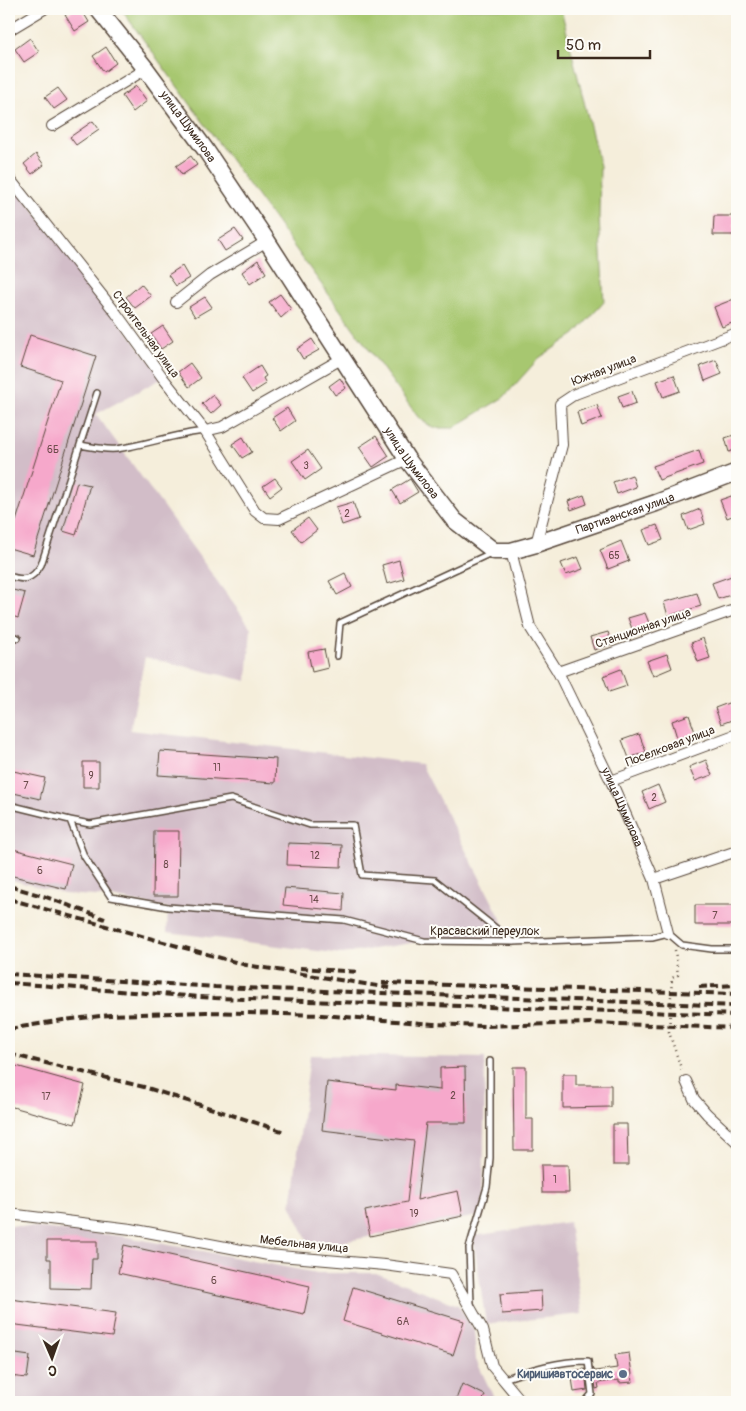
<svg xmlns="http://www.w3.org/2000/svg" width="746" height="1411" viewBox="0 0 746 1411" font-family="Pangolin,sans-serif">
<style>
.industrial{fill:#d2bdc8}
.green{fill:#a7c770;stroke:#717847}
.building{fill:#f6a8cb}
.lines{fill:none;stroke-linecap:round;stroke-linejoin:round}
.lane-casing{stroke:#57473a;stroke-width:8}
.street-casing{stroke:#57473a;stroke-width:12}
.primary-casing{stroke:#57473a;stroke-width:19}
.path{stroke:#57473a;stroke-width:2.5;stroke-dasharray:1 4;stroke-linecap:butt}
.lane{stroke:#fff;stroke-width:5}
.street{stroke:#fff;stroke-width:10}
.primary{stroke:#fff;stroke-width:16}
.rail{stroke:#3b2a1e;stroke-width:4;stroke-dasharray:8 4;stroke-linecap:butt}
.service-dot{fill:#5c6f8a;stroke:#fdfcf7;stroke-width:2}
.labels{text-anchor:middle;stroke-width:4;stroke-linejoin:round;paint-order:stroke}
.number-label{font-size:10px;fill:#6a4a49}
.street-label{font-size:12px;fill:#3b2a1e;stroke:#fdfcf7}
.service-label{font-size:12px;font-weight:bold;fill:#4e5e75;stroke:#fdfcf7;text-anchor:end}
</style>
<rect width="100%" height="100%" fill="#fdfcf7"/>
<filter id="ink" filterUnits="userSpaceOnUse"><feTurbulence type="fractalNoise" baseFrequency=".02" numOctaves="2"/><feDisplacementMap in="SourceGraphic" scale="10" xChannelSelector="R" yChannelSelector="G"/><feConvolveMatrix kernelMatrix="1 2 1 2 8 2 1 2 1" color-interpolation-filters="sRGB"/></filter>
<filter id="wash" filterUnits="userSpaceOnUse"><feTurbulence type="fractalNoise" baseFrequency=".0096" numOctaves="4" result="noise"/><feDisplacementMap in="SourceGraphic" scale="20" xChannelSelector="R" yChannelSelector="G"/><feGaussianBlur stdDeviation="1.12" result="paint"/><feColorMatrix in="noise" values="0 0 0 0 0 0 0 0 0 0 0 0 0 0 0 0 0 1.4 0 .05"/><feComposite in="paint" operator="in"/></filter>
<g filter="url(#wash)">
<rect width="100%" height="100%" fill="#f5eedb"/>
<path class="industrial" d="M9,178L163,378L96,414L251,628L247,681L145,657L130,730L421,764L513,942L424,941L342,954L167,932L168,908L111,897L64,894L9,879Z
M310,1055L485,1058L483,1215L311,1248L291,1206Z
M569,1222L582,1314L486,1324L473,1236Z
M9,1225L122,1236L317,1273H376L458,1305L474,1330L476,1360L496,1402H9Z"/>
<path class="green" d="M121,9H561L600,166L599,218L604,302L575,334L539,358L504,397L453,428H433L418,417Z"/>
<g id="blocks">
<path class="building" d="M75,9H81L89,22L75,31L65,15Z
M30,38L39,52L24,62L15,49Z
M106,47L116,63L104,72L93,56Z
M136,86L147,101L133,112L122,96Z
M58,88L67,100L54,109L45,97Z
M93,121L99,129L76,145L70,137Z
M36,154L44,165L32,174L24,164Z
M191,156L197,165L182,175L176,166Z
M714,216H734V235H713Z
M235,229L243,240L225,251L218,240Z
M258,260L266,273L250,284L242,272Z
M182,266L189,278L176,286L168,275Z
M141,284L151,296L135,308L126,297Z
M280,294L291,309L281,318L269,302Z
M205,297L212,307L195,317L189,307Z
M734,299L737,309V321L722,327L714,307Z
M163,326L173,341L161,349L151,334Z
M30,335L96,356L33,555L9,548V519L16,521L61,380L20,367Z
M312,339L319,350L303,359L297,349Z
M716,360L722,374L705,381L700,366Z
M190,363L201,378L189,387L178,372Z
M260,366L266,376L263,378L266,384L252,393L242,378Z
M674,375L680,391L663,397L657,381Z
M340,378L346,388L335,395L329,386Z
M632,391L636,403L622,408L618,396Z
M213,395L221,405L211,414L202,404Z
M597,405L602,418L581,426L577,412Z
M287,408L295,421L281,431L272,418Z
M737,434V449L729,452L725,438Z
M376,436L389,456L373,467L359,447Z
M243,437L252,452L242,458L232,444Z
M308,450L321,469L305,480L292,461Z
M699,450L703,464L659,480L653,466Z
M632,475L636,487L617,494L613,482Z
M275,478L282,487L270,496L263,486Z
M410,479L418,492L400,503L392,490Z
M77,482L90,485L76,535L63,531Z
M737,494V514L727,518L720,500Z
M584,495L587,504L571,510L568,501Z
M353,502L359,519L342,525L336,507Z
M700,509L705,524L688,530L683,516Z
M308,518L317,530L301,542L292,530Z
M657,525L663,540L649,545L643,530Z
M621,541L629,561L608,569L600,550Z
M578,557L583,569L566,575L561,563Z
M399,560L404,579L387,584L382,565Z
M345,573L352,587L337,595L329,581Z
M737,574V593L718,599L712,583Z
M9,589L25,593L18,618L9,615Z
M697,593L701,606L668,616L664,602Z
M645,613L651,628L634,634L628,618Z
M608,632L612,644L594,650L590,637Z
M703,638L710,658L698,662L691,643Z
M324,649L328,668L312,672L308,652Z
M667,654L672,668L653,676L647,661Z
M621,669L627,686L609,692L603,676Z
M731,702L737,718L721,724L715,708Z
M689,715L696,735L678,741L672,721Z
M639,734L646,752L629,758L622,740Z
M160,751L276,759L275,783L158,775Z
M706,760L712,775L695,781L689,767Z
M83,762H99V787H83Z
M9,770L45,778L40,799L9,792Z
M658,785L665,802L649,809L642,792Z
M154,831H179L178,896H153Z
M288,843L342,845L341,867L287,865Z
M9,848L72,864L66,889L9,875Z
M285,888L344,893L343,911L283,905Z
M695,905H735V925H695Z
M9,1064L85,1085L75,1124L9,1106Z
M465,1067L466,1123H426L417,1200L458,1191L463,1216L370,1236L365,1211L407,1202L414,1141L322,1130L327,1082L396,1090V1085L440,1090V1068Z
M513,1067H526V1119H533V1150H514Z
M563,1074H576V1085H611V1107L563,1108Z
M613,1124H627L628,1165H613Z
M541,1165H568L569,1193H542Z
M47,1241H97V1259H92L91,1289L51,1288V1259H47Z
M124,1245L310,1286L304,1314L118,1273Z
M353,1287L464,1321L453,1355L343,1321Z
M541,1291L542,1311L502,1314L500,1294Z
M10,1299L116,1313L112,1337L9,1324Z
M9,1353L30,1356L27,1378L9,1376Z
M629,1353L633,1382L619,1383V1380L598,1383L599,1388L596,1389L593,1368L595,1371L617,1368L615,1355Z
M585,1369L587,1390L574,1392L571,1371Z
M462,1384L485,1395L482,1402H455Z"/>
</g>
</g>
<g filter="url(#ink)">
<use href="#blocks" fill-opacity="0" stroke="#57473a" stroke-width="1"/>
<g class="lines">
<g class="lane-casing">
<path id="lane" d="M80,445L97,393
M9,576C24,581 32,580 41,565L80,445C92,447 104,450 116,449C146,445 174,434 205,431
M9,635L18,638
M337,656L340,623L491,553
M9,805L70,820L84,856L111,897L168,907L344,920L424,941L513,942L652,937L668,933L682,945L712,949H737
M70,820L90,824L231,799L310,825H353L362,875L435,880L513,942
M471,1304L469,1248L487,1187L490,1158V1061
M504,1379C532,1369 558,1361 588,1361L592,1394L585,1402"/>
</g>
<g class="street-casing">
<g id="street">
<path d="M9,30L44,9"/>
<path d="M52,126L146,69"/>
<path d="M9,178L116,313L163,378L205,431L255,511L264,518L279,519L407,459"/>
<path d="M176,302L210,275L267,241"/>
<path d="M205,431L222,427L343,358"/>
<path d="M536,544L562,445L560,404L575,394L737,333"/>
<path id="s1" d="M511,551L530,627L558,672L611,781L654,879L668,933"/>
<path d="M558,672L737,609"/>
<path d="M611,781L737,734"/>
<path d="M654,879L737,851"/>
<path d="M686,1081L694,1099L707,1114L737,1142"/>
<path d="M9,1214L131,1229L268,1255L385,1265L451,1274L483,1330L492,1366L522,1402"/>
</g>
</g>
<g class="primary-casing">
<g id="primary">
<path id="s2" d="M98,9L146,69L205,149L267,241L407,459L454,520L494,551H511L536,544L656,503L737,472"/>
</g>
</g>
<path class="path" d="M675,950L678,975L672,978L669,1032L682,1071"/>
<use href="#lane" class="lane"/>
<use href="#street" class="street"/>
<use href="#primary" class="primary"/>
<path class="rail" d="M9,886L46,897L105,919
M9,899L246,965L390,988
M300,968L358,972
M9,974L215,987L737,1006
M9,983L215,998L737,1015
M382,983L737,994
M699,987L737,985
M9,1029L63,1020L110,1015L206,1012L322,1015L433,1024L485,1026L589,1023L737,1028
M9,1054L144,1087L285,1132"/>
</g>
</g>
<circle class="service-dot" cx="623" cy="1374" r="5"/>
<g class="labels">
<g class="number-label">
<text x="53" y="453">6Б</text>
<text x="306" y="469">3</text>
<text x="347" y="517">2</text>
<text x="614" y="559">65</text>
<text x="217" y="771">11</text>
<text x="91" y="779">9</text>
<text x="26" y="789">7</text>
<text x="654" y="801">2</text>
<text x="315" y="859">12</text>
<text x="166" y="868">8</text>
<text x="40" y="874">6</text>
<text x="314" y="903">14</text>
<text x="715" y="919">7</text>
<text x="453" y="1099">2</text>
<text x="46" y="1100">17</text>
<text x="555" y="1183">1</text>
<text x="414" y="1217">19</text>
<text x="214" y="1284">6</text>
<text x="403" y="1325">6А</text>
</g>
<g class="street-label">
<text dy="4" stroke="none"><textPath href="#s2" startOffset="148">улица Шумилова</textPath></text>
<text transform="translate(146 334) rotate(54)" y="4">Строительная улица</text>
<text transform="translate(604 370) rotate(-21)" y="4">Южная улица</text>
<text dy="4" stroke="none"><textPath href="#s2" startOffset="552">улица Шумилова</textPath></text>
<text dy="4" stroke="none"><textPath href="#s2" startOffset="811">Партизанская улица</textPath></text>
<text transform="translate(643 628) rotate(-19)" y="4">Станционная улица</text>
<text transform="translate(670 746) rotate(-21)" y="4">Поселковая улица</text>
<text dy="4" stroke="none"><textPath href="#s1" startOffset="281">улица Шумилова</textPath></text>
<text x="485" y="935">Красавский переулок</text>
<text transform="translate(304 1244) rotate(6)" y="4">Мебельная улица</text>
</g>
<g class="service-label">
<text x="613" y="1378">Киришиавтосервис</text>
</g>
</g>
<rect width="746" height="1411" fill="none" stroke="#fdfcf7" stroke-width="30"/>
<g transform="translate(52 1358) rotate(178)" stroke="#fdfcf7" stroke-width="4" paint-order="stroke">
<path d="M0-4L9 19L0 12L-9 19Z" fill="#3b2a1e"/>
<text y="-8" font-size="14" font-weight="bold" text-anchor="middle" fill="#3b2a1e">С</text>
</g>
<path d="M558 50v8h92v-8" fill="none" stroke="#3b2a1e" stroke-width="2.5"/>
<text x="566" y="50" font-size="15" fill="#3b2a1e" stroke="#fdfcf7" stroke-width="4" paint-order="stroke">50 m</text>
</svg>
